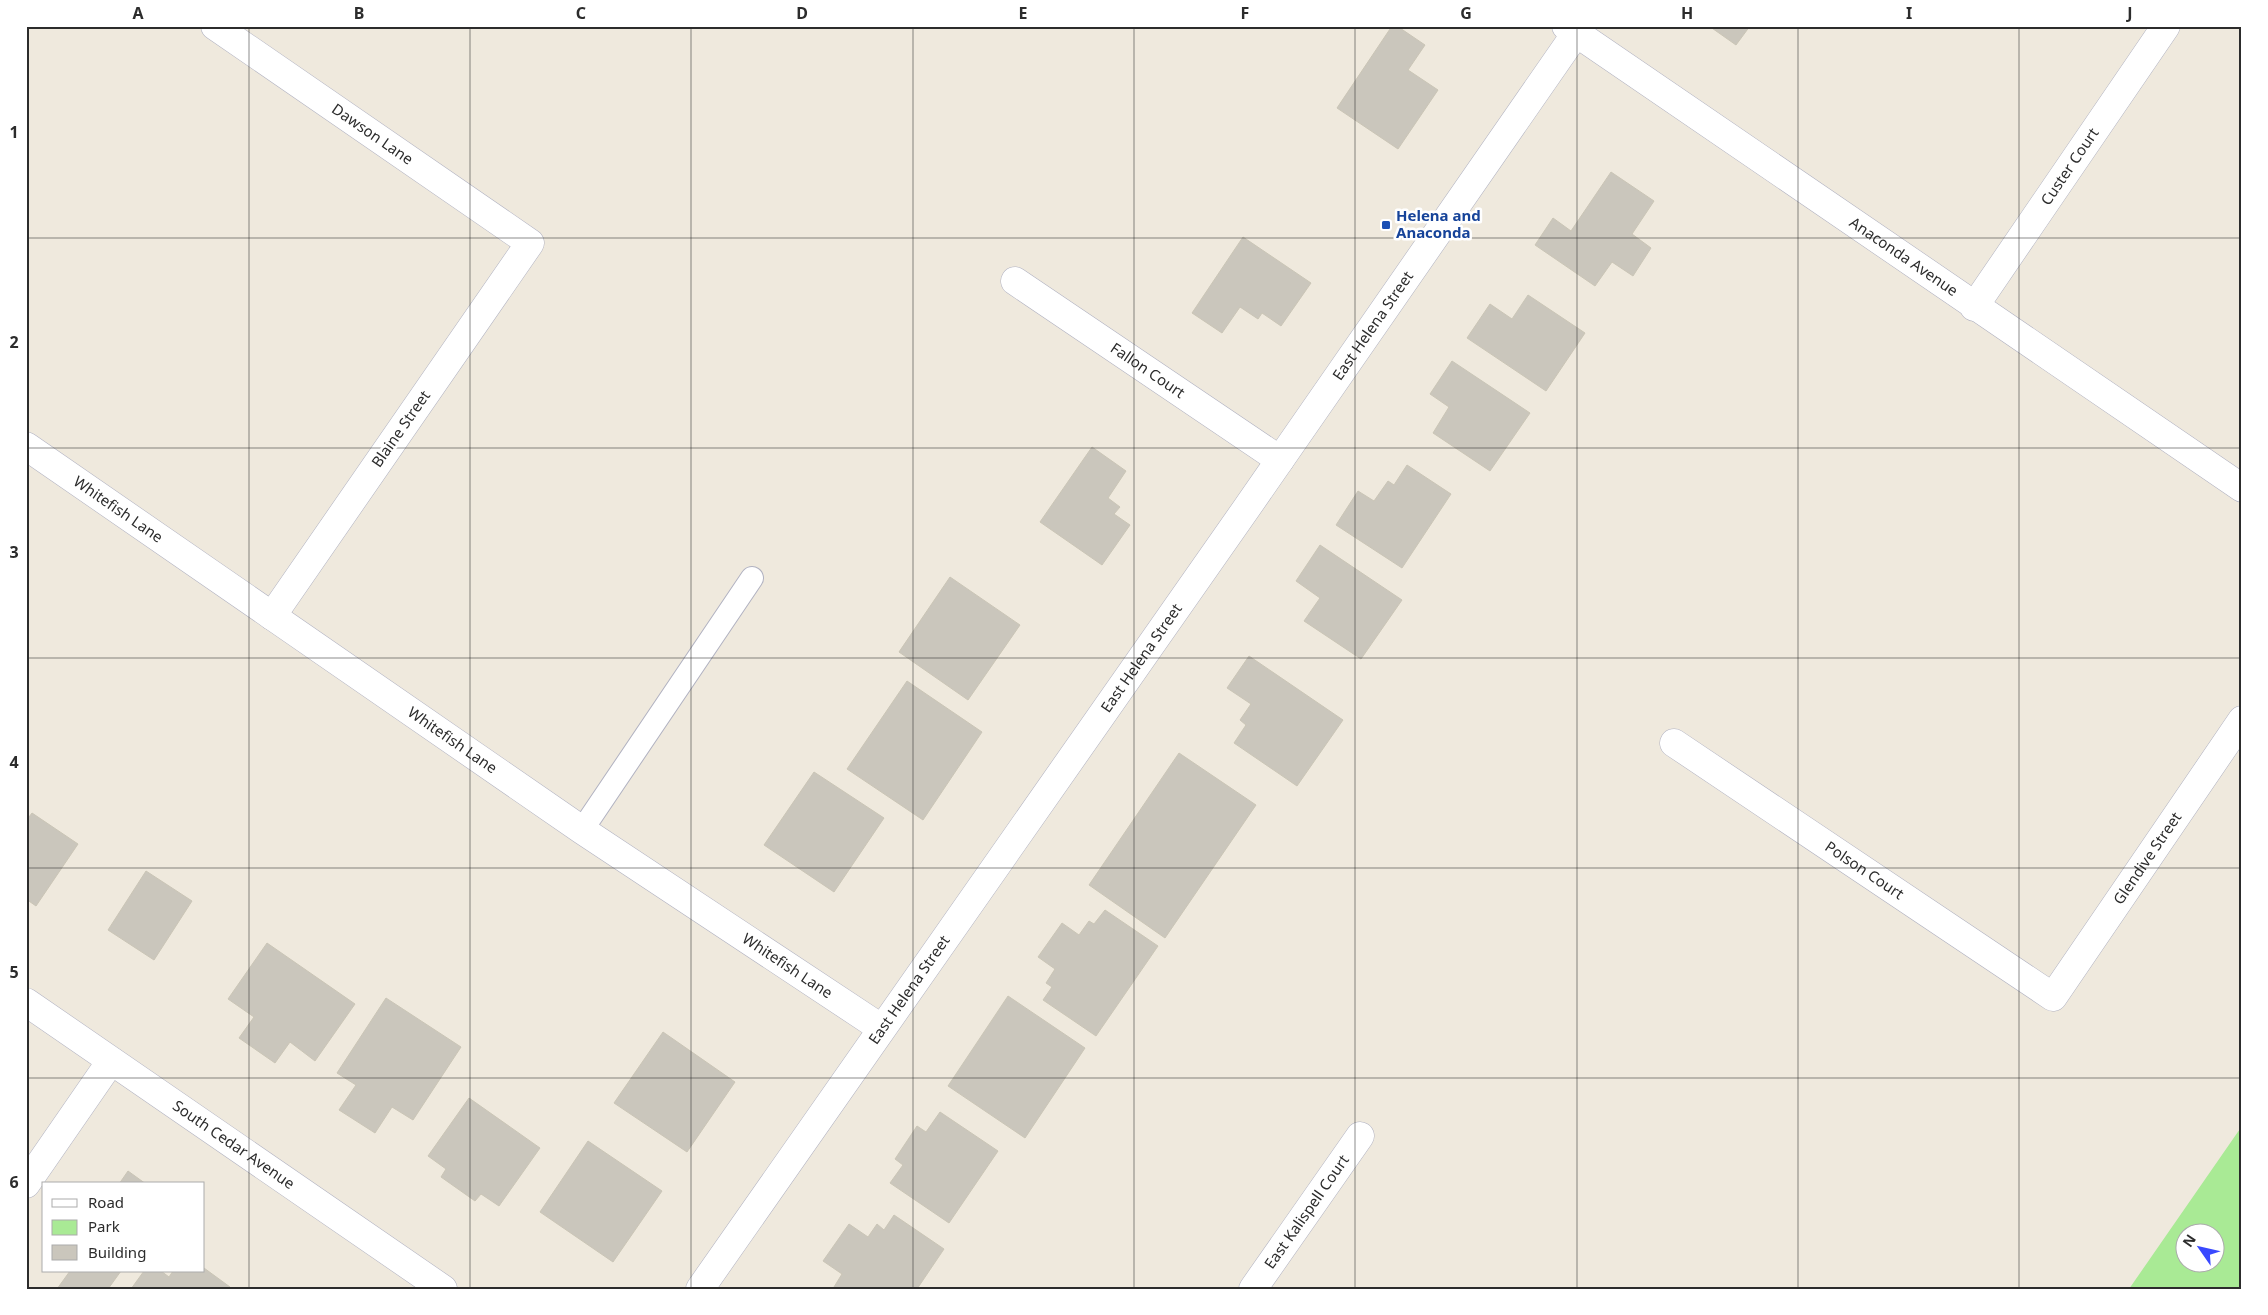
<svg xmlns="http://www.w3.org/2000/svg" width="2268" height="1315" viewBox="0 0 2268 1315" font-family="'Noto Sans',sans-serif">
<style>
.green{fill:#a9ea95;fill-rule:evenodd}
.building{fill:#cac6bc;stroke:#cac5b6}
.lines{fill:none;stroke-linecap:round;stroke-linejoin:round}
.lane-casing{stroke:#b1b2c1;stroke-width:24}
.street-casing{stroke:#b1b2c1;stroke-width:29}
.lane{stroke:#fff;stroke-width:22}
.street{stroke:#fff;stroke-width:28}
.grid{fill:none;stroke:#2c2c2c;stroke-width:1;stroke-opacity:0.55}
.transit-dot{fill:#1a4fb4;stroke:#fff;stroke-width:2}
.labels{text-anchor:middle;stroke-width:5;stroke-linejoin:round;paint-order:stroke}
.street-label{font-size:15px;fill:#2c2c2c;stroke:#fff}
.transit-label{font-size:15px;font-weight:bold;fill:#164399;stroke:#fff;text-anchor:start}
.neatline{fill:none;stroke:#2c2c2c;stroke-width:2}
.grid-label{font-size:16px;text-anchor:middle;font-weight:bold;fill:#2c2c2c}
</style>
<rect width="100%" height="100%" fill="#efe9dd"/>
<path class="green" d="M2242,1126V1289H2129ZM2186,1232H2216V1262H2186Z"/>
<path class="building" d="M1392,26H1397L1425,45L1408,70L1438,90L1398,149L1337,108Z
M1709,26H1750L1736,45Z
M1611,172L1654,201L1632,234L1651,248L1633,276L1612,262L1595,286L1535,245L1553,218L1571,231Z
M1243,237L1311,283L1281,326L1262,313L1258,319L1240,307L1222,333L1192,313Z
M1528,295L1585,333L1546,391L1467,338L1490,304L1512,319Z
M1452,361L1530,413L1490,471L1433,433L1449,407L1430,394Z
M1092,447L1126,471L1108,498L1120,507L1114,514L1130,525L1102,565L1040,522Z
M1407,465L1451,494L1402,568L1336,525L1358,491L1374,501L1388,481L1394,485Z
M1320,545L1402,600L1361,659L1304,621L1320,598L1296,581Z
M950,577L1020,625L968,700L899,652Z
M1249,656L1343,720L1297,786L1234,743L1246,725L1240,720L1251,704L1227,688Z
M907,681L982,732L923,820L847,769Z
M1179,753L1256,805L1165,938L1089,885Z
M814,772L884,818L834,892L764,845Z
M32,813L78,844L36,906L26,899V821Z
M146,871L192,901L154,960L108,930Z
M1105,910L1158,946L1096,1036L1043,1000L1052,987L1046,983L1055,969L1038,957L1062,923L1079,935L1089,921L1094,924Z
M267,943L355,1004L315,1061L290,1042L275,1063L239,1038L254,1017L228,999Z
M1008,996L1085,1048L1025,1138L948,1086Z
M386,998L461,1047L413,1120L392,1107L375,1133L339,1110L356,1085L337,1073Z
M663,1032L735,1082L687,1152L614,1103Z
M469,1098L540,1148L499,1206L481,1194L475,1201L441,1177L446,1169L428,1156Z
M940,1112L998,1151L949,1223L890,1183L903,1165L895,1159L917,1126L926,1132Z
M588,1141L662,1191L613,1262L540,1212Z
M128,1171L146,1184H119Z
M894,1215L944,1249L917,1289H836L834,1287L842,1274L823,1261L849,1224L868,1237L877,1224L884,1230Z
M204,1268L230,1287L228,1289H131L144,1271H161L169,1277L173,1271H204Z
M70,1271H121L108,1289H57Z"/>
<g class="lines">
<g class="lane-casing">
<path id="lane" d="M582,830L752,578"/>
</g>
<g class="street-casing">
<g id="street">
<path id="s1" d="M215,26L530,243L272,616"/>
<path id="s2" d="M1566,26L2242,488"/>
<path id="s3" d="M1015,281L1280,460"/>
<path id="s4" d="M1974,307L2166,26"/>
<path id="s5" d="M26,446L582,830L881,1028"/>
<path id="s6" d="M1674,743L2053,997L2242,720"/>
<path id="s7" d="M26,1002L443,1289"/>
<path d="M26,1184L111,1061"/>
<path id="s8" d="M700,1289L1246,509L1581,26"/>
<path id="s9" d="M1253,1289L1360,1136"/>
</g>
</g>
<use href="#lane" class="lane"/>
<use href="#street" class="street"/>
</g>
<path class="grid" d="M249,26V1289M470,26V1289M691,26V1289M913,26V1289M1134,26V1289M1355,26V1289M1577,26V1289M1798,26V1289M2019,26V1289M26,238H2242M26,448H2242M26,658H2242M26,868H2242M26,1078H2242"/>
<rect class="transit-dot" x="1381" y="220" width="10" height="10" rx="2.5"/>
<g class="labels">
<g class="street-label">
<text dy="5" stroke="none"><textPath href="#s1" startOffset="191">Dawson Lane</textPath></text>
<text dy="5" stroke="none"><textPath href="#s4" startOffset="170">Custer Court</textPath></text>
<text dy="5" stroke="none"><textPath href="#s2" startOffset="409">Anaconda Avenue</textPath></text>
<text dy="5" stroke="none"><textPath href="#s8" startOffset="1175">East Helena Street</textPath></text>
<text dy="5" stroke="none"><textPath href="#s3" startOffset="160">Fallon Court</textPath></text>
<text transform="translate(401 429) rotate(-55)" y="5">Blaine Street</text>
<text dy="5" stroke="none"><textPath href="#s5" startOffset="112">Whitefish Lane</textPath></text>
<text dy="5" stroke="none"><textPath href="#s8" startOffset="770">East Helena Street</textPath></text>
<text dy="5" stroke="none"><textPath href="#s5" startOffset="518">Whitefish Lane</textPath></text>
<text dy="5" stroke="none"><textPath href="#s6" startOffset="624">Glendive Street</textPath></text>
<text dy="5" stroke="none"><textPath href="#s6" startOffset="229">Polson Court</textPath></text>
<text dy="5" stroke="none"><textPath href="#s5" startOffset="922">Whitefish Lane</textPath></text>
<text dy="5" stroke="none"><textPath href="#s8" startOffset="365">East Helena Street</textPath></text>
<text dy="5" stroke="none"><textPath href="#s7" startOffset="252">South Cedar Avenue</textPath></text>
<text dy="5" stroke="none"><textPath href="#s9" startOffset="94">East Kalispell Court</textPath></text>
</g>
<g class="transit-label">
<text x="1396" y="221">Helena and<tspan x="1396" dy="17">Anaconda</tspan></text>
</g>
</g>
<rect width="2268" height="1315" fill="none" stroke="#ffffff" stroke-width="55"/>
<rect x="42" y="1182" width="162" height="90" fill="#ffffff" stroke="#ababab"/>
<rect x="52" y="1199" width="25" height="8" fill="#ffffff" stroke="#ababab"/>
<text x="88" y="1208" font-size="15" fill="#2c2c2c">Road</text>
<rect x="52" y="1220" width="25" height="15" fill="#a9ea95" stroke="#ababab"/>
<text x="88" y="1232" font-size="15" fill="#2c2c2c">Park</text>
<rect x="52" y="1245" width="25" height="15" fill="#cac6bc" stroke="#ababab"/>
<text x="88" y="1258" font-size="15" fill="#2c2c2c">Building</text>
<g transform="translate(2200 1248) rotate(304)"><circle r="24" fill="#ffffff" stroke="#ababab"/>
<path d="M0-4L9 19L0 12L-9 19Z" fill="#3949ff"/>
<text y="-8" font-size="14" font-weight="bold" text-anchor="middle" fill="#2c2c2c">N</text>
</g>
<rect x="28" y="28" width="2212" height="1260" class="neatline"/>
<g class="grid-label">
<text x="138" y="19">A</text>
<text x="359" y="19">B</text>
<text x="581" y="19">C</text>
<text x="802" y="19">D</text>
<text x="1023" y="19">E</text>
<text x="1245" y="19">F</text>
<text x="1466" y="19">G</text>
<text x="1687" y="19">H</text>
<text x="1909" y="19">I</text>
<text x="2130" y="19">J</text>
<text x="14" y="138">1</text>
<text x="14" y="348">2</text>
<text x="14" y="558">3</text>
<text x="14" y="768">4</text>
<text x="14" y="978">5</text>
<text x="14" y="1188">6</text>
</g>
</svg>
